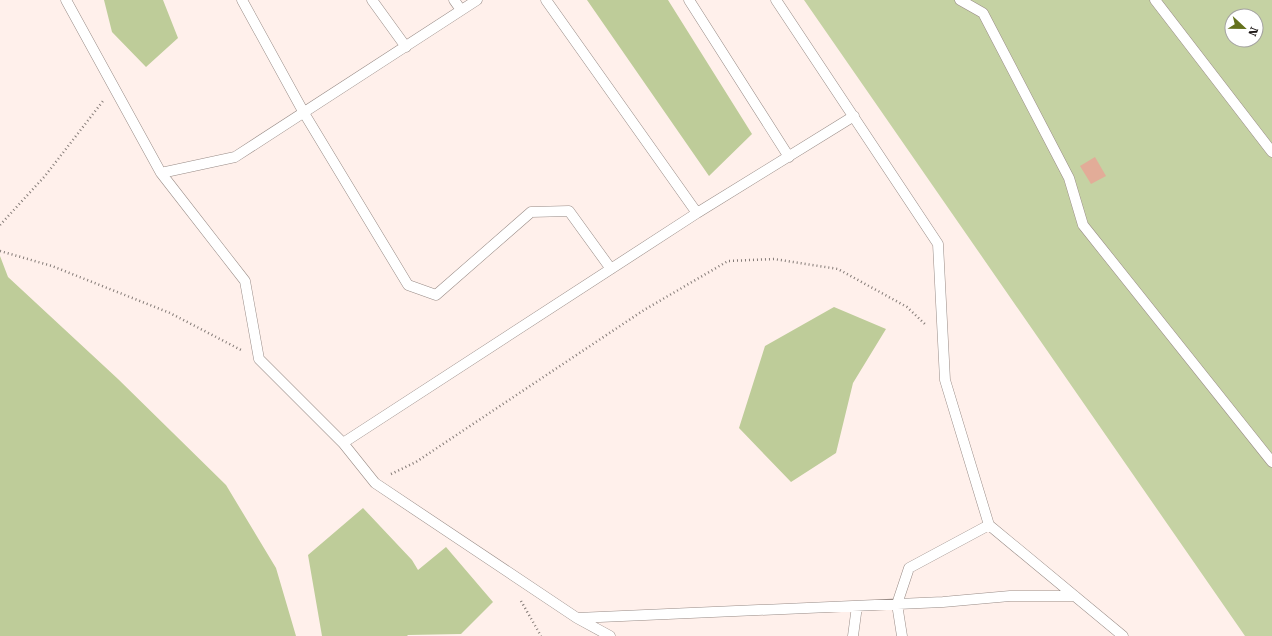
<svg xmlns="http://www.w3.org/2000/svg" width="1272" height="636" viewBox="0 0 1272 636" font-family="'Roboto Serif',serif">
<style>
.green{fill:#c5d2a3;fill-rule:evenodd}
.forest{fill:#becc99}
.building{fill:#e2ac98}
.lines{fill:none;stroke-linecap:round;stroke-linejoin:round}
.service-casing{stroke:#988b86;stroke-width:11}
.path{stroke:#847b77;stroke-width:2.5;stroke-dasharray:1 3;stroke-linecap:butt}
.service{stroke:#fff;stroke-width:10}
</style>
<rect width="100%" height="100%" fill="#fff0eb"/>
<path class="green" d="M804,0H1272V636H1245ZM1232,16H1256V40H1232Z"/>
<path class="forest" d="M104,0H163L178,38L146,67L112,32Z
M587,0H668L752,134L709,176Z
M0,256L8,277L118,379L226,485L276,568L296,636H0Z
M834,307L886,329L853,383L836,453L791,482L739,428L765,346Z
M363,508L412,560L418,570L446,547L493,602L461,634L408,635L407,636H322L308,555Z"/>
<path class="building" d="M1095,157L1106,176L1091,184L1080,166Z"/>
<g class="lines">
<g class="service-casing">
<path id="service" d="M66,0L161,173L245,281L259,359L343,443L375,483L577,618L610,636
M242,0L304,113L408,285L436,295L531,212L569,211L611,269
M372,0L406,47
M454,0L461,10
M546,0L697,213
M689,0L789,157
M776,0L938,244L945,380L989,525L1123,636
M960,0L983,13L1069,178L1083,225L1272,462
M1155,0L1272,152
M161,173L235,157L477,0
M343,443L697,213L854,116
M577,618L943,602L1010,596H1075
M853,636L857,606
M902,636L897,604L909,568L989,525"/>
</g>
<path class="path" d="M0,225L45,176L103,101
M0,251L52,266L170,313L241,350
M391,474L416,462L644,310L728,261L774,259L838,269L907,307L926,325
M521,601L541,636"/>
<use href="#service" class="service"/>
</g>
<g transform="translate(1244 28) rotate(112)"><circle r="19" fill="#ffffff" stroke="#a3a1a0"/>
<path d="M0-3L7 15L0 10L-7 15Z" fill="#64711c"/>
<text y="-6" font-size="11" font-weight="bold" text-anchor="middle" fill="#181311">N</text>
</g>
</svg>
